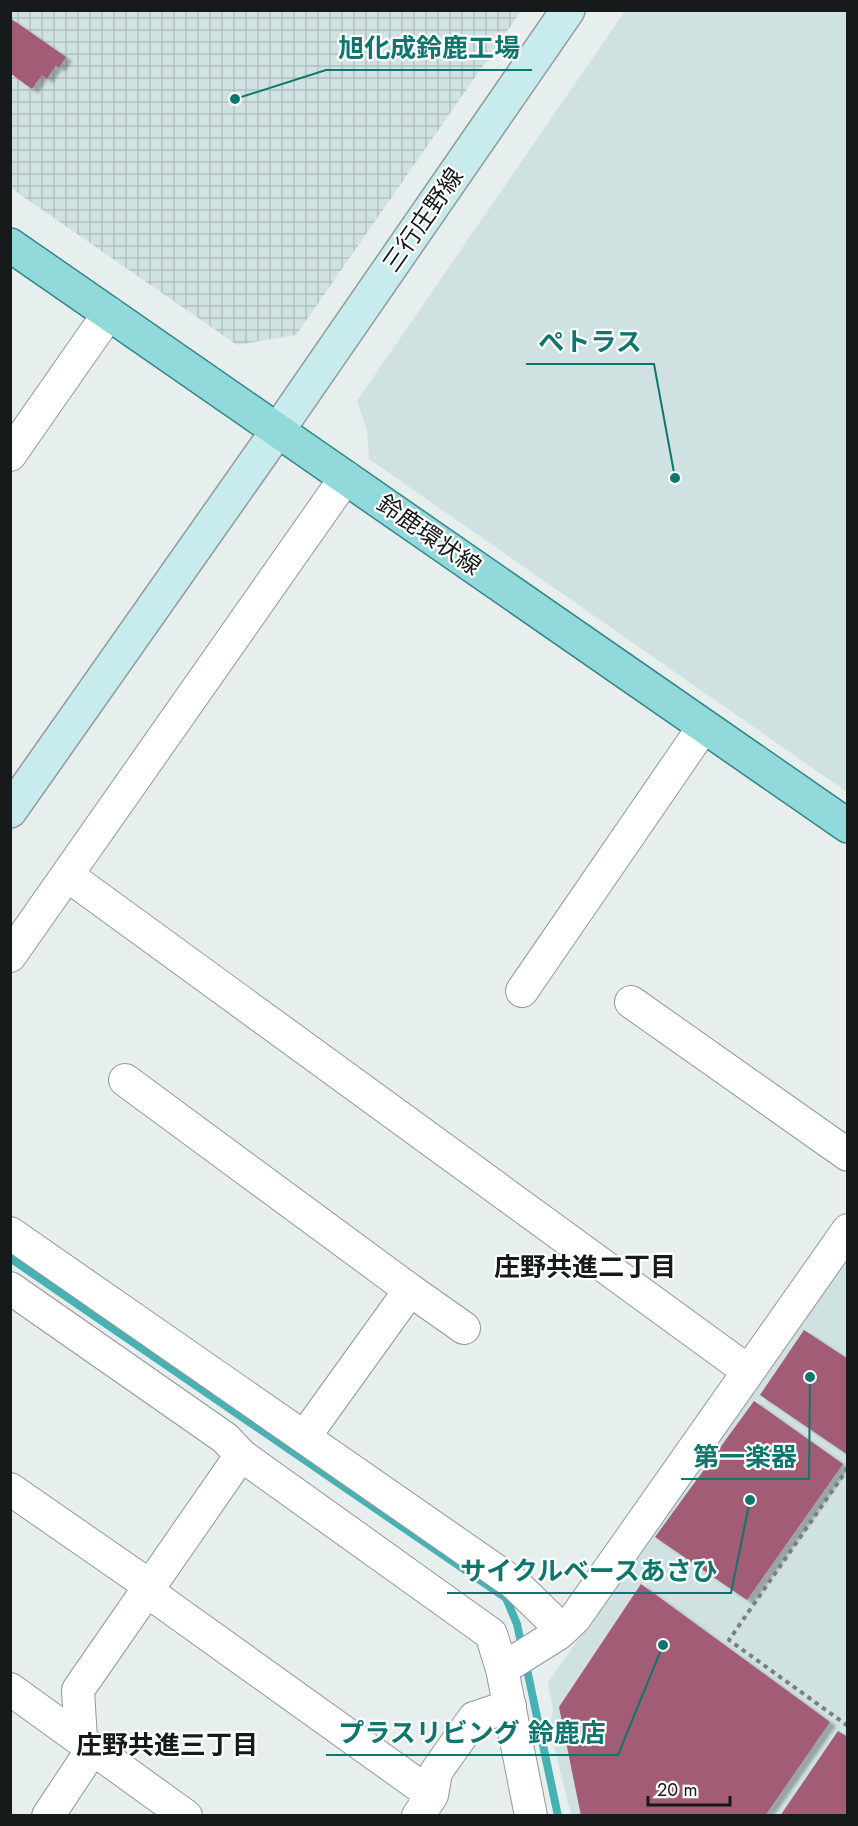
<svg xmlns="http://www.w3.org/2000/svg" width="858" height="1826" viewBox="0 0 858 1826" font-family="Jost,'Noto Sans JP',sans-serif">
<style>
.built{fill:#d0e1e1}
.industrial{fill:url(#industrial-grid)}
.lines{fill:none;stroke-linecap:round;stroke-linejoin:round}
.stream{stroke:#47b1b4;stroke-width:8}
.building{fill:#a35c75;filter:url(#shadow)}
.street-casing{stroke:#929999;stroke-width:34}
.secondary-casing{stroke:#929999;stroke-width:36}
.primary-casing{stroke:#368587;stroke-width:36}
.path{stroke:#7a7f7f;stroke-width:4;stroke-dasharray:4.5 4.5;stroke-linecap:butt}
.street{stroke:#fff;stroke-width:32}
.secondary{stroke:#c8eced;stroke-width:33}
.primary{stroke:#91d9da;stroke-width:33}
.labels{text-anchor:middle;stroke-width:4.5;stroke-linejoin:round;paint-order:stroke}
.street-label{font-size:24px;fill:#171a1a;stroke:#fff}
.neighbourhood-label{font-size:26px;font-weight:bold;fill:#171a1a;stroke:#fff}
.leader{fill:none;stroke:#0f766e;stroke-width:2}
.callout-dot{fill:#0f766e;stroke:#fff;stroke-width:2}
.callout-label{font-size:26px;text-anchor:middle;font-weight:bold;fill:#0f766e;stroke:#fff;stroke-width:4.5;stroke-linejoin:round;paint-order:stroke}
</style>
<defs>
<pattern id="industrial-grid" width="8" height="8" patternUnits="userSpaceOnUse" patternTransform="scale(1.5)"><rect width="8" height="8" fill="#d0e1e1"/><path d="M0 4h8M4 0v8" fill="none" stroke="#b2c0c0"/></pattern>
<filter id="shadow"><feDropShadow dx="6" dy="4" stdDeviation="1.5" flood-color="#0004"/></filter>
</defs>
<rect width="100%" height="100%" fill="#e6eeee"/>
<path class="built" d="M625,11H847V792L369,459L367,430L357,401Z
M847,1250V1815H571L550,1729L553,1710L548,1683Z"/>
<path class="industrial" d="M11,11H521L296,335L237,345L11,188Z"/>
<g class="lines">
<path class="stream" d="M10,1258L506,1598L517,1624L522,1648
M525,1660L558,1816"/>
</g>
<path class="building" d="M10,18L66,57L59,68L56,65L47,79L42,75L32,89L10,73Z
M804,1330L848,1359V1455L760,1395Z
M754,1401L843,1464L747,1600L655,1537Z
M641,1584L830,1722L765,1816H581L559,1707Z
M838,1731L848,1737V1816H780Z"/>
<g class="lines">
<g class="street-casing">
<path id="street" d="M10,455L109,313
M67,875L748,1371
M10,956L346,477
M522,991L704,726
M631,1002L848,1155
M125,1080L410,1290L305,1436
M10,1233L514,1583L550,1618L558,1634
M10,1288L225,1438L241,1455
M410,1290L464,1328
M10,1489L150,1586
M147,1591L432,1795
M502,1669L558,1634L575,1618L848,1230
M10,1689L186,1816
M81,1740L78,1690L241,1455L491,1634L502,1669L531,1816
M48,1816L93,1748
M418,1816L432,1795L436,1772L474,1718L510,1706"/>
</g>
<g class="secondary-casing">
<path id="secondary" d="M10,811L278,430L568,10"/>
</g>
<g class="primary-casing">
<path id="primary" d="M10,245L848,826"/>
</g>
<path class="path" d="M848,1468L729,1640L848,1726"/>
<use href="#street" class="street"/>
<use href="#secondary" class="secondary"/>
<use href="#primary" class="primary"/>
</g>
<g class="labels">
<g class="street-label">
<text transform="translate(423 220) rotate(-55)" y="8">三行庄野線</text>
<text transform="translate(429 535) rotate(35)" y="8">鈴鹿環状線</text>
</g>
<g class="neighbourhood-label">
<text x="585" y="1276">庄野共進二丁目</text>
<text x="167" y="1754">庄野共進三丁目</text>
</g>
</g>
<path class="leader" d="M235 99L326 70H532M675 478L654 364H526M810 1377L809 1479H681M750 1500L731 1593H447M663 1645L618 1755H326"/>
<g class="callout-dot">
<circle cx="235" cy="99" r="6"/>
<circle cx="675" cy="478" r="6"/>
<circle cx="810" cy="1377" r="6"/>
<circle cx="750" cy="1500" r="6"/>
<circle cx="663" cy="1645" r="6"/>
</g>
<g class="callout-label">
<text x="429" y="57">旭化成鈴鹿工場</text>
<text x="590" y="351">ぺトラス</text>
<text x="745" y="1466">第一楽器</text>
<text x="589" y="1580">サイクルベースあさひ</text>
<text x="472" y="1742">プラスリビング 鈴鹿店</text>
</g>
<rect width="858" height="1826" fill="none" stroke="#171a1a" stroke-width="24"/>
<path d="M648 1796v9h82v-9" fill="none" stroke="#171a1a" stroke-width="3"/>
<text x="657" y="1796" font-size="18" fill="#171a1a" stroke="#ffffff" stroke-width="4.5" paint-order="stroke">20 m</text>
</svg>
